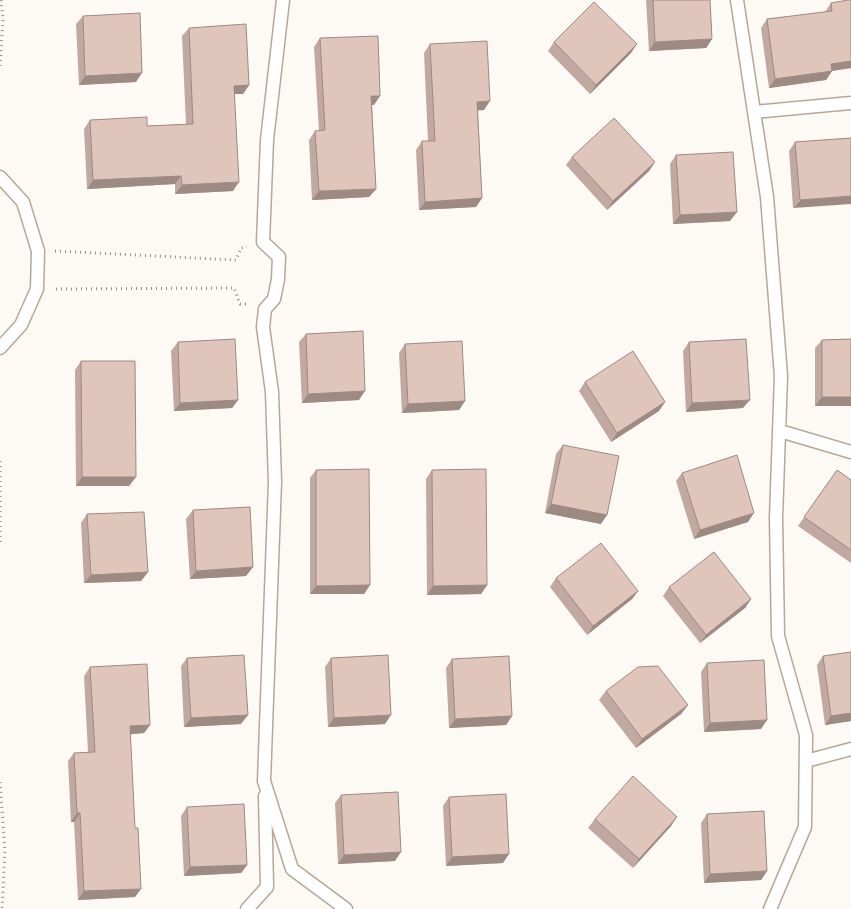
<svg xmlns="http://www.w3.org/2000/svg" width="851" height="909" viewBox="0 0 851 909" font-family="'IBM Plex Sans',sans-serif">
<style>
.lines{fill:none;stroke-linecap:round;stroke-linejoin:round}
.service-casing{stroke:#b8a794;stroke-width:15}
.path{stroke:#948f89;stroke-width:3;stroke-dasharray:1 4;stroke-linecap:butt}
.service{stroke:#fff;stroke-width:12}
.wall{fill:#c1a9a1}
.shaded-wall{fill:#9d8a83}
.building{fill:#e0c5bb;stroke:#9d8a83}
</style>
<rect width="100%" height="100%" fill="#fdf9f5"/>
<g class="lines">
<g class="service-casing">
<path id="service" d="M283,0L267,140L263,242L279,257L278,279L274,299L265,309L263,327L272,392L275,482L264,781L292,869L346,909
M737,0L767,197L781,376L776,518L778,636L806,735L805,827L770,909
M754,112L851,103
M0,177L23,202L38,251L37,289L21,325L0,348
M780,431L851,452
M806,761L851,749
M247,909L267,887L265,796"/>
</g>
<path class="path" d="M0,66L3,19L1,0
M55,251L236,260L241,248L247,247
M56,289L234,288L240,304H249
M0,461V545
M0,782L5,851L2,909"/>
<use href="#service" class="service"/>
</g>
<path class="wall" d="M646,0H710L712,39L706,48L649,51Z
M831,3L851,68L832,71L826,80L769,88L761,28L767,19L825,12Z
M83,16L136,82L79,85L76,24Z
M189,28L249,85L243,94H234L233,191L175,194V184L87,189L84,129L90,120L147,126L186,124L182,36Z
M320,38L374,105H372L376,189L369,197L312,200L309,140L315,131H319L314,47Z
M554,42L631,53L590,94L548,51Z
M430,44L484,110H478L482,198L476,207L419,210L416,150L422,141H428L424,53Z
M851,138L793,208L789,151L795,142Z
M676,155L730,221L673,224L670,164Z
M572,157L655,162L649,171L607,210L566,165Z
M306,334L359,400L302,403L299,342Z
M851,339V406H815V348L822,340Z
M178,342L238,400L232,408L174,411L171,351Z
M689,342L743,408L686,412L683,351Z
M405,344L465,401L459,410L402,413L399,353Z
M81,361L129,486H76L75,370Z
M585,382L665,402L659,411L611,442L579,391Z
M563,445L601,524L545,513L556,454Z
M316,470L370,585L364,594H310V478Z
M432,470L487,585L481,594L427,595L426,479Z
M837,470L851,480V563L798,526Z
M682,473L748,522L694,539L676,481Z
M193,510L253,567L246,576L190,579L186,519Z
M87,514L148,572L141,581L84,583L81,523Z
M556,578L638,591L632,599L587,635L550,587Z
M669,587L751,599L745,608L700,643L663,596Z
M851,652V721L825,725L817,665L823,656Z
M187,658L241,724L184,727L181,666Z
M331,658L385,724L328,727L325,667Z
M452,659L512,716L506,725L449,728L446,668Z
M707,663L761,729L704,732L701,672Z
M90,667L150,725L144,733L130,734L135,897L78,900L74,822H71L68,761L74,753L88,752L84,676Z
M606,691L688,705L681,714L636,748L599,700Z
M341,795L395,861L338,864L335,803Z
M449,797L503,863L446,866L443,806Z
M187,807L247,865L241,873L184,876L181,816Z
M707,814L767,871L761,880L704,883L701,823Z
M595,819L671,826L633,868L588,828Z"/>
<path class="shaded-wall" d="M712,39L706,48L649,51L655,42Z
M637,44L631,53L590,94L596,85Z
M851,61V68L831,71H832L826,80L769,88L775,79L831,64Z
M142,73L136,82L79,85L85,76Z
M249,85L243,94H228L234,86Z
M371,96H380L374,105H365Z
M490,101L484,110L471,111L477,102Z
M655,162L649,171L607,210L613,201Z
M181,176L175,184L87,189L93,180Z
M239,182L233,191L175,194L182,185Z
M376,189L369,197L312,200L319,191Z
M851,196V204L793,208L800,200Z
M482,198L476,207L419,210L425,202Z
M737,212L730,221L673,224L680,215Z
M365,391L359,400L302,403L308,394Z
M822,397H851V406H815Z
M238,400L232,408L174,411L180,403Z
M750,400L743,408L686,412L692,403Z
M465,401L459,410L402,413L408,404Z
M665,402L659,411L611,442L617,433Z
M82,477H136L129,486H76Z
M551,504L607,515L601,524L545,513Z
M754,513L748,522L694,539L700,530Z
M253,567L246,576L190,579L196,571Z
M148,572L141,581L84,583L91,575Z
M370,585L364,594H310L316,586Z
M487,585L481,594L427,595L433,586Z
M638,591L632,599L587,635L593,626Z
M751,599L745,608L700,643L706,635Z
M688,705L681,714L636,748L642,739Z
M851,713V721L825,725L831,716Z
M248,715L241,724L184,727L191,718Z
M391,715L385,724L328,727L334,718Z
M512,716L506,725L449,728L455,719Z
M767,720L761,729L704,732L710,723Z
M150,725L144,733L124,735L130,726Z
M77,813H80L74,822H71Z
M677,817L671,826L633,868L639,859Z
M401,852L395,861L338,864L344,855Z
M509,854L503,863L446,866L452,857Z
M247,865L241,873L184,876L190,867Z
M767,871L761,880L704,883L710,874Z
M141,889L135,897L78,900L84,891Z"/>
<path class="building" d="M653,0H710L712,39L655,42Z
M848,0H851V61L831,64L832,71L775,79L767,19L832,11L831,3Z
M594,2L637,44L596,85L554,42Z
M140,13L142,73L85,76L83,16Z
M246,24L249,85L234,86L239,182L182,185L181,176L93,180L90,120L147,117V126L193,124L189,28Z
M378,36L380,96H371L376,189L319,191L315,131L325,130L320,38Z
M487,41L490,101L477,102L482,198L425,202L422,141H435L430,44Z
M614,118L655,162L613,201L572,157Z
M851,138V196L800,200L795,142Z
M733,152L737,212L680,215L676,155Z
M363,331L365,391L308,394L306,334Z
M235,339L238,400L180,403L178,342Z
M746,339L750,400L692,403L689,342Z
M851,339V397H822V340Z
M462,341L465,401L408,404L405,344Z
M633,351L665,402L617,433L585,382Z
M81,361H135L136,477H82Z
M563,445L619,456L607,515L551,504Z
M737,455L754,513L700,530L682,473Z
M369,469L370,585L316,586V470Z
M486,469L487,585L433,586L432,470Z
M837,470L851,480V550L804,517Z
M250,507L253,567L196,571L193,510Z
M144,512L148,572L91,575L87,514Z
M601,543L638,591L593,626L556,578Z
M714,552L751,599L706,635L669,587Z
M851,652V713L831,716L823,656Z
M244,655L248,715L191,718L187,658Z
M388,655L391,715L334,718L331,658Z
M509,656L512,716L455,719L452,659Z
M764,660L767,720L710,723L707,663Z
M147,664L150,725L130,726L135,828H138L141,889L84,891L80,813H77L74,753L95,752L90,667Z
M658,666L688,705L642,739L606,691L638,667Z
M633,776L677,817L639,859L595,819Z
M398,792L401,852L344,855L341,795Z
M506,794L509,854L452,857L449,797Z
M244,804L247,865L190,867L187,807Z
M764,811L767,871L710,874L707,814Z"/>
</svg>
